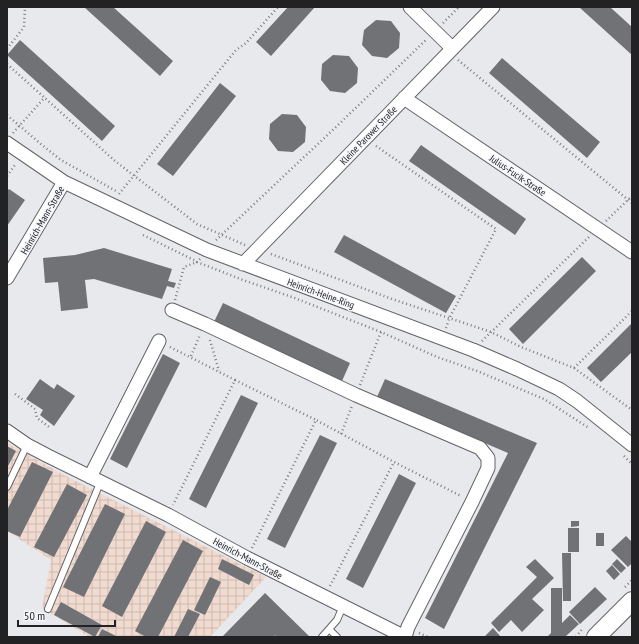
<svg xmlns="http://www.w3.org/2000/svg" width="639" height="644" viewBox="0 0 639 644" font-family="'PT Sans Narrow',sans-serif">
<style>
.industrial{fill:url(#industrial-grid)}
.building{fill:#717276}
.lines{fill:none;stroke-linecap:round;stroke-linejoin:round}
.service-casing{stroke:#646468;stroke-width:8}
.minor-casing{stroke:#646468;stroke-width:15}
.secondary-casing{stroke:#646468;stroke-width:20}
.path{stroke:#7d7e81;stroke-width:2.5;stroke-dasharray:1 3;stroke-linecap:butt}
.service{stroke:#fff;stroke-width:6}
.minor{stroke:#fff;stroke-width:13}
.secondary{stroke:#fff;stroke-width:18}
.labels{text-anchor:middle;stroke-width:3;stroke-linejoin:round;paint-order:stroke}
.street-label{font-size:10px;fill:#222224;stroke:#f5f6fb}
</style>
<defs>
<pattern id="industrial-grid" width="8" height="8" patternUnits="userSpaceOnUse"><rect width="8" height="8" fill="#f1dacf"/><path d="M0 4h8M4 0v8" fill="none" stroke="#cebbb2"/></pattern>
</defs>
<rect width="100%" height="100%" fill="#e8e9ed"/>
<path class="industrial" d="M7,443L66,476L266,577L210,637H89L42,608L51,560L7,531Z"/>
<path class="building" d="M84,7H113L173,61L160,76Z
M288,7H315L271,56L256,42Z
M579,7H610L632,27V55Z
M376,20L391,21L400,33L399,48L387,58L372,56L362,45L364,30Z
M20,40L115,126L102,141L7,55Z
M333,55L349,56L358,68L357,83L345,93L330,91L321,80L322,64Z
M502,58L600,142L587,158L489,73Z
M220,83L236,96L173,176L157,164Z
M282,114L297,115L306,127L305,142L293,152L278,151L269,139L270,124Z
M421,145L526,219L515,235L409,161Z
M9,189L25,200L7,226V191Z
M344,235L456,296L446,313L334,252Z
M104,248L172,269L168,281L176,283L174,288L167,286L162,299L94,279L85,280L88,308L61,311L58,282L45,283L43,258L75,255Z
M582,257L596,271L523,344L509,329Z
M223,303L350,363L342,381L214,322Z
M632,323V352L601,382L587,368Z
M163,354L180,363L127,468L110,459Z
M40,379L54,389L57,384L75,396L54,426L40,415L43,410L26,399Z
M385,379L537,443L444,629L425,618L508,453L377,397Z
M241,395L258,403L206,508L189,499Z
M320,435L337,443L285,548L267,539Z
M7,446L16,451L7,468Z
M32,462L53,472L20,537L7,531V510Z
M399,474L416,483L363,588L346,579Z
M67,484L87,495L54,557L34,547Z
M105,504L125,514L84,597L63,587Z
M146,521L166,532L122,617L102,606Z
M571,521H579V526L571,527Z
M568,528H579V552H568Z
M596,533H604V546H596Z
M626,536L632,542V563L628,567L611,550Z
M183,540L203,551L158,637H146L135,631Z
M562,553H571V601H563Z
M222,559L254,575L249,585L218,569Z
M535,559L554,578L532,599L544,610L522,632L511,620L499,632L491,623L537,577L526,567Z
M617,559L626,568L621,573L612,564Z
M612,565L620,574L614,580L606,571Z
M210,577L221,582L205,615L194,610Z
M595,587L607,599L580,624L569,612Z
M551,588H562V623L570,615L579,624L565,637H549L548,636L551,633Z
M265,593L310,637H276L275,635L274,637H222Z
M61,602L102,625L95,637L54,615Z
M188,609L200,614L188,637H174Z
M493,628L501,637H484Z
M102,629L118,637H98Z"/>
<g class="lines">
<g class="service-casing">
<path id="service" d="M7,487L27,445
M48,609L100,483
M329,629L337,637
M322,637L337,620L343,606"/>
</g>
<g class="minor-casing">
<path id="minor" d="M410,7L452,48
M404,98L632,252
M7,143L64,182L207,250L473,350L517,369L559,389L577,401L632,445
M243,264L493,7
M7,278L64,182
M172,310L205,324L356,395L480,448L488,458V468L472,502L408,627L405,637
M7,431L27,445L48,456L168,515L247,558L405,637
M90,477L159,341"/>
</g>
<g class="secondary-casing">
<path id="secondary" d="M596,637L632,601"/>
</g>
<path class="path" d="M443,23L459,7
M7,49L24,27L25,7
M458,60L632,203
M7,64L115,161L197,224L245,245
M7,115L42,145L61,160L116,191
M13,133L45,97
M376,146L496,229L449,319L446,328
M7,176L15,165
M119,194L236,50L246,43L278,7
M606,221L632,196
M143,235L196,261
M216,240L337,126L427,39
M271,254L392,299L491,332L521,347L574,368L632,410
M200,259L197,262L243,280L292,297L381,332L437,357L477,371L544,399L589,428
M175,300L184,267L197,262
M210,340L219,371
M482,341L589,237
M170,347L235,380L173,505
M191,356L200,335
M574,368L632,311
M235,380L316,420
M360,385L381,332
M15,394L26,402L35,409L37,418L49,427
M341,434L352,406
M624,456L632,464
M252,548L316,420L394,462L461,496
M330,586L394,462
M625,587L632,580
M419,633L428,637
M576,637L583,628"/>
<use href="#service" class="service"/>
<use href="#minor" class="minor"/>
<use href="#secondary" class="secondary"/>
</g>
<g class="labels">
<g class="street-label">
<text transform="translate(368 135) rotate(-46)" y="4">Kleine Parower Straße</text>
<text transform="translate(518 175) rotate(34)" y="4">Julius-Fucik-Straße</text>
<text transform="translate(42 220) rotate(-60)" y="4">Heinrich-Mann-Straße</text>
<text transform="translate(321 293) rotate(20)" y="4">Heinrich-Heine-Ring</text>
<text transform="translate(248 558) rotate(28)" y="4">Heinrich-Mann-Straße</text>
</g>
</g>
<rect width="639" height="644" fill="none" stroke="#222224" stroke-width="16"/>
<path d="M18 620v6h97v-6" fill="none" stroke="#222224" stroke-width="2"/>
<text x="24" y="620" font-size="12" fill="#222224" stroke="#f5f6fb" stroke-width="3" paint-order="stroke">50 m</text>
</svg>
